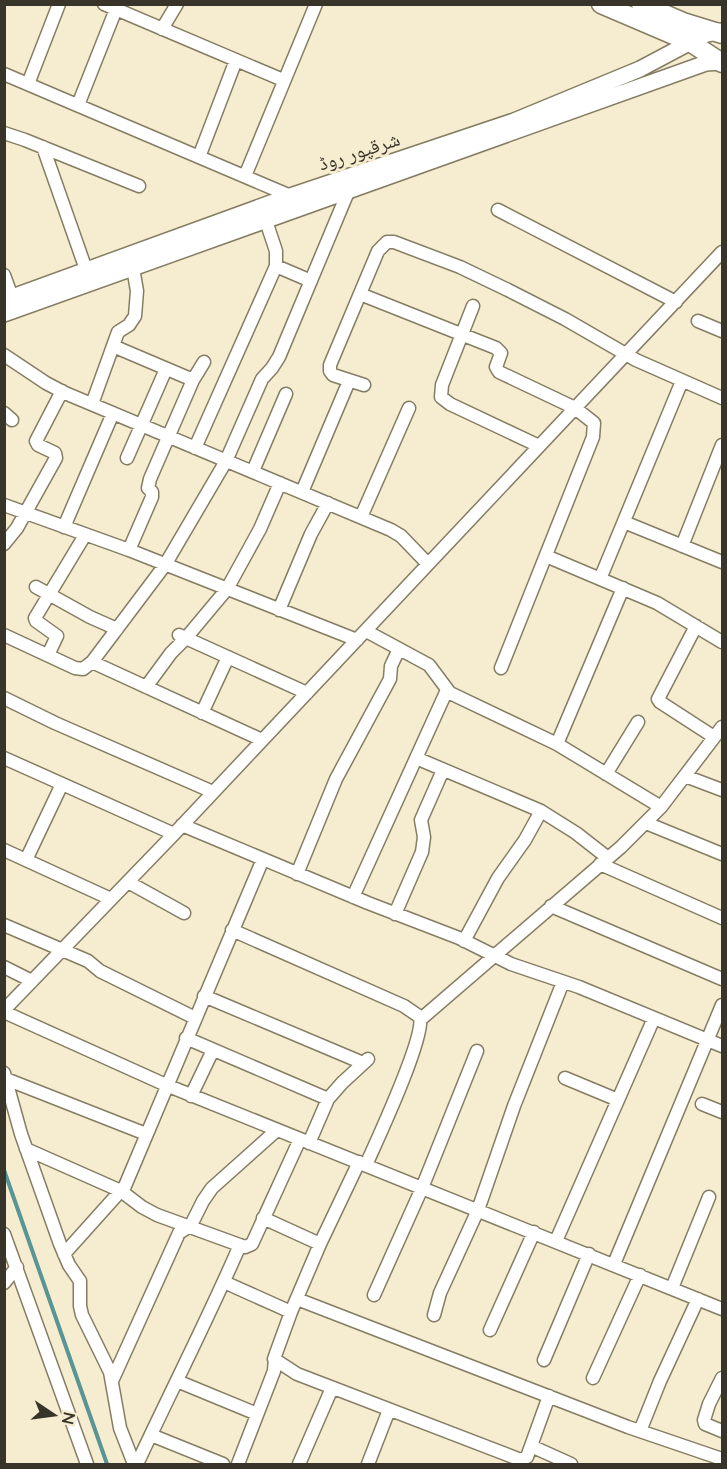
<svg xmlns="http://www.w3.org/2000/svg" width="727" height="1469" viewBox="0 0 727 1469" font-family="Lato,'Noto Naskh Arabic',sans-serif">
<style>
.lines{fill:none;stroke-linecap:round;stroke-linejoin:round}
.stream{stroke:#5a9596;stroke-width:4}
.minor-casing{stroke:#857d63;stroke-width:15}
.major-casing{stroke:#857d63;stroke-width:18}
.highway-casing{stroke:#857d63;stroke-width:21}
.minor{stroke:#fff;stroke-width:12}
.major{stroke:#fff;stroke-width:15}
.highway{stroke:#fff;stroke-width:18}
.labels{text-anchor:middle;stroke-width:6;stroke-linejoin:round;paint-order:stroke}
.street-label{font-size:20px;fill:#383429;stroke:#f6edd1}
</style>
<rect width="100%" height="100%" fill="#f6edd1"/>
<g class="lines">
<path class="stream" d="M4,1170L107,1464"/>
<g class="minor-casing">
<path id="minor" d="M104,4L283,80
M162,29L177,4
M4,74L293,197
M28,84L59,4
M78,105L118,4
M4,133L25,140L139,186
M43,147L89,278
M199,157L236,60
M245,176L316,4
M498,210L676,302
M276,266L311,281
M4,275L15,305
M360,294L496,348L501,353L496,367L499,372L575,408L594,423L593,437L501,668
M473,306L442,385L441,397L450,404L539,446
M698,321L722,331
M113,346L193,380
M4,355L46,383L65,393L391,530L401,536L428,564
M364,385L333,375L330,371V365L378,251L387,242H394L460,267L508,290L565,319L636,360L722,398
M92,404L118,332L129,325L135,316L137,291L133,268
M4,413L12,420
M195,448L276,266V251L266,221
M127,458L166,369
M253,471L286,394
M302,492L349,381
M4,505L129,550L357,640
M361,517L409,408
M624,522L722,562
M64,527L113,413
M4,544L17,528L56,458L55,453L38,445L36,441L62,391
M682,546L722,445
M129,550L152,497V492L148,488L150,479L193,380L204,362
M546,556L657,603L722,642
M600,579L682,381
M36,587L90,617L117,629
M279,610L311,534L328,503
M696,626L658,699L660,702L714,737
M366,631L429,665L450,693L557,744L661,807
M4,635L75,668L83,669L92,662L165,565L226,461L262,379L272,368L279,357L348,192
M179,635L307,693
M48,655L57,636L36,621L35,618L85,535
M92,662L262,740
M146,687L171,653L186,638L227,589L260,529L280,483
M4,698L55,723L213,792
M202,713L228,657
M557,744L623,588
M4,758L174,834
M416,758L541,811L576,833L608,858
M606,774L638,722
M685,776L722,790
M646,823L722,854
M182,825L368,903L459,938L511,964L579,987L722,1046
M4,850L111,899
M26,860L62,784
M600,864L722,918
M297,874L336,779L390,679L391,666L399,649
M128,882L184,913
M353,897L447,690
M551,906L722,979
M395,914L422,852L424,837L421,820L443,770
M4,925L88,961L100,971L195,1018
M232,930L404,1006L420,1017C425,1038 377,1140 366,1165
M464,941L498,878L525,840L541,811
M4,967L32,981
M204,996L363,1063
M4,1010L174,834L722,252
M4,1012L166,1085L722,1309
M421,1019L621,847L661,807L722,727
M186,1038L328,1099
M4,1073L21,1134L60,1244L69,1265L80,1281V1306L82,1315L110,1372L120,1428L134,1464
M565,1078L618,1100
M6,1079L146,1134
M191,1096L213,1050
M702,1104L722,1112
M309,1143L328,1099L342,1083L368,1059
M26,1149L121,1191L142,1207L157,1215L245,1247L252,1244L300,1139
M263,1218L320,1244
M4,1234L87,1464
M556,1241L654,1018
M64,1254L125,1186L263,859
M614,1264L722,1005
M224,1282L291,1312
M4,1283L17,1267
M672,1288L709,1197
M374,1295L422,1188L477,1051
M297,1299L628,1427L722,1459
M434,1315L440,1293L478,1210L514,1106L563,982
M490,1330L534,1232
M274,1359L297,1374L521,1460L527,1457L549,1396
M544,1360L589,1254
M593,1378L640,1275
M722,1378L709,1404L704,1420L705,1424L722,1431
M112,1381L179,1233L191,1225L203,1201L212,1188L277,1130
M177,1381L257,1414
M640,1431L660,1381L698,1299
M151,1435L223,1464
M531,1446L571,1464
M137,1464C171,1391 208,1319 240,1245
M238,1464L274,1371L275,1356L291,1312L320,1244L359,1162
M299,1464L332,1388
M368,1464L389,1410"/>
</g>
<g class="major-casing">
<path id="major" d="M4,300L290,196L514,121L640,69L704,35L719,31
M4,314L706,63L722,62"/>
</g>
<g class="highway-casing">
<path id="highway" d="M601,4L690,42L722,63
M641,4L683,22L722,34"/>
</g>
<use href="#minor" class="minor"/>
<use href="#major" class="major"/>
<use href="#highway" class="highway"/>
</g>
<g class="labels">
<g class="street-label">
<text transform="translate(359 151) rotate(-18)" y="7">شرقپور روڈ</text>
</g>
</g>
<rect width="727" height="1469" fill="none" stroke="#383429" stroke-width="12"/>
<g transform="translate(54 1415) rotate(103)" stroke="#f6edd1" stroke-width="4.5" paint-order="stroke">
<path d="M0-4.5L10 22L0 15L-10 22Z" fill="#383429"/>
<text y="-9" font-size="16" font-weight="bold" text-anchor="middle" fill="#383429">N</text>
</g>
</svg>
